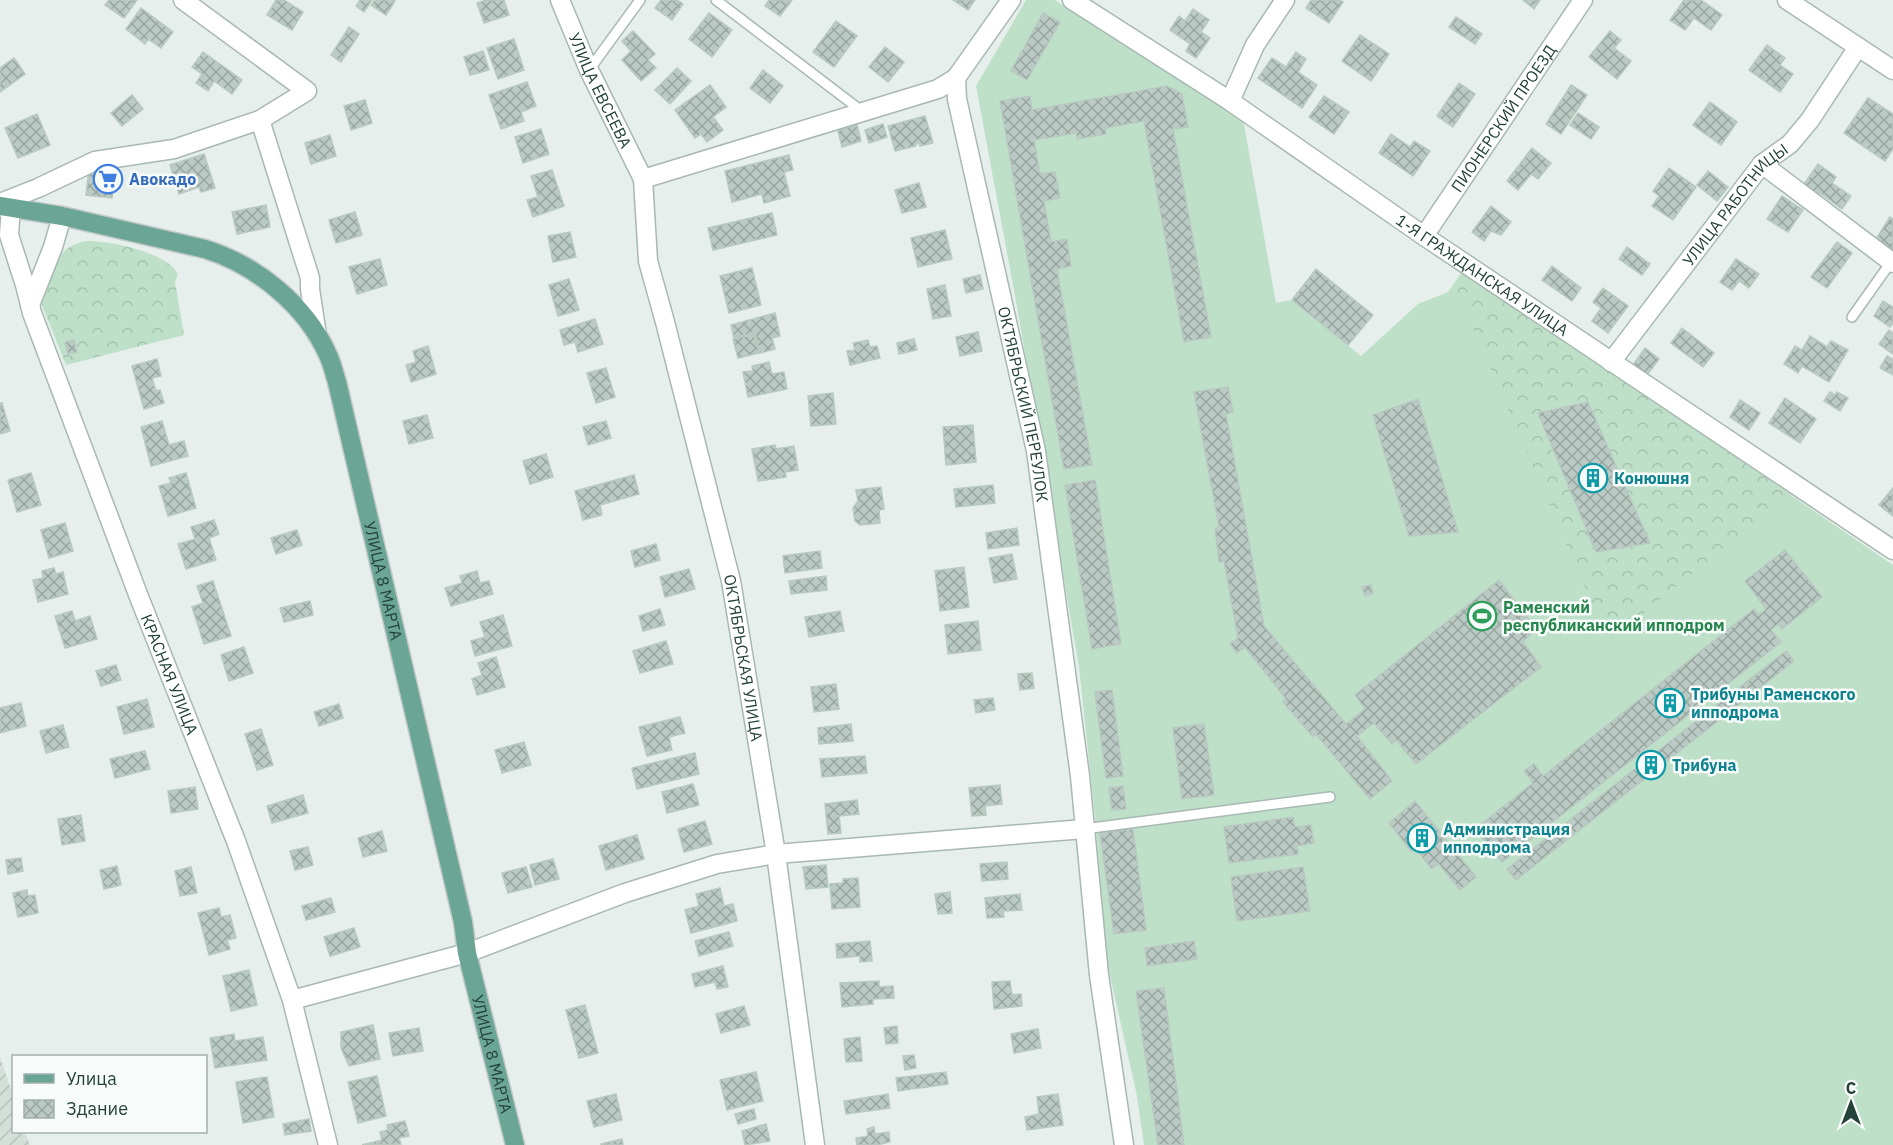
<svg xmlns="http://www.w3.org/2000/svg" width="1893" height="1145" viewBox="0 0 1893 1145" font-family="'IBM Plex Sans',sans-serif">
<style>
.industrial{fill:url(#industrial-furrows)}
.grass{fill:#bfe0c8}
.forest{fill:url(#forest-crowns)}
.building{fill:url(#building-cross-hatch);stroke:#b8c9c2;stroke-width:1.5}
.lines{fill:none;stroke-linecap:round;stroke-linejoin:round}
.service-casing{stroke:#a8b8b2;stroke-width:12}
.minor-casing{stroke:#a8b8b2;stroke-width:21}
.primary-casing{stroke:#c2cac8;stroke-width:21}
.service{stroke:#fff;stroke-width:9}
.minor{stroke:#fff;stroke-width:18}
.primary{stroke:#6aa596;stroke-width:18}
.labels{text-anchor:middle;stroke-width:5;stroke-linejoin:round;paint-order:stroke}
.street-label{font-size:16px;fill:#24423a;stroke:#f7fbf9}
.shop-label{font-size:16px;font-weight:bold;fill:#366cbe;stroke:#f7fbf9;text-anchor:start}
.culture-label{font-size:16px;font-weight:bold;fill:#0d838f;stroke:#f7fbf9;text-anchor:start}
.leisure-label{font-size:16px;font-weight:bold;fill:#27864d;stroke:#f7fbf9;text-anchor:start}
</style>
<defs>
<pattern id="industrial-furrows" width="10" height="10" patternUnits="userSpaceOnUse" patternTransform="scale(1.5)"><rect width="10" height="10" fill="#d4dfda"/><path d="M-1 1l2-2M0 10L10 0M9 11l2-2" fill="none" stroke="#b6c1bc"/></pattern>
<pattern id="forest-crowns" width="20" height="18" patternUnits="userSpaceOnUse" patternTransform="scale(1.5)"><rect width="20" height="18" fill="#bfe0c8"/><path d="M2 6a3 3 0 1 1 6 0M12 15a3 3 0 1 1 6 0" fill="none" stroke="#a4c1ad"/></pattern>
<pattern id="building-cross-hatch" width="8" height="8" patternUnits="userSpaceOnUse" patternTransform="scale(1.5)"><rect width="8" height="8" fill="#bbcac4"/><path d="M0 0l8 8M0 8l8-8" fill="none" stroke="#98a6a0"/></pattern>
</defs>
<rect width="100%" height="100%" fill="#e6efeb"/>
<path class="industrial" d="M0,1057L13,1095L14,1132H25L30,1145H0Z"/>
<path class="grass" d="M1026,0H1055L1243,119L1276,303L1292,300L1361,356L1418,304L1448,292L1463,271L1893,565V1145H1144L1137,1096L1106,958L1095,816L1079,667L1016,301L976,86Z"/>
<path class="forest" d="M87,241C110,241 167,252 178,274L175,282L184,335L66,365L40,300C49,274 56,245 87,241Z
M1463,271L1790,494L1638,618C1625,624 1609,631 1598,618L1454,284Z"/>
<path class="building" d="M109,0H137L124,18L105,5Z
M276,0H284L303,12L292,30L267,15Z
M360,0H372L364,12L356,6Z
M375,0H394L395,1L386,15L371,5Z
M486,0H504L509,15L484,23L477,3Z
M661,0H677L683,4L672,20L655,8Z
M769,0H792L780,16L765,6Z
M953,0H975L968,10Z
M1311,0H1340L1343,2L1329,23L1306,8Z
M1523,0H1540L1534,9Z
M1684,0H1701L1722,15L1711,30L1694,18L1685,30L1670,20Z
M141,8L173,32L161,48L148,39L145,44L126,29Z
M1193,9L1209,20L1201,32L1210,38L1196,58L1186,51L1190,44L1170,30L1179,16L1185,21Z
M709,13L732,30L712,57L689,39Z
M1043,13L1060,22L1027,80L1011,71Z
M1456,17L1482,34L1475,44L1449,27Z
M836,21L857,36L834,67L813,52Z
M349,27L359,34L341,62L331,55Z
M633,31L655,54L648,60L656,68L641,81L622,60L631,51L622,41Z
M1610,31L1621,40L1614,48L1631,61L1617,79L1589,57Z
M1360,35L1389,54L1371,81L1342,61Z
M514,39L524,70L498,79L487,48Z
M1767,45L1785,58L1780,65L1793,74L1780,92L1749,70Z
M885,47L904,62L888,82L869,67Z
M483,51L489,70L470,75L464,57Z
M203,52L242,80L232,94L214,81L208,91L196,83L202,74L192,67Z
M1296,52L1306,59L1298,72L1317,85L1302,108L1258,78L1272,58L1286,67Z
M14,58L25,74L0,92V68Z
M677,68L691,81L670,104L655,90Z
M763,70L783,86L770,103L750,88Z
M527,82L536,106L521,112L524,121L501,129L489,95Z
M1459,83L1475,94L1453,127L1437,116Z
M710,85L726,107L713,117L723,130L707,142L701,134L695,138L675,110Z
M1571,85L1587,95L1561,134L1546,124Z
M1167,86L1182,94L1188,127L1173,129L1211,337L1184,342L1144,121L1105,128L1106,134L1077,139L1076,133L1034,140L1040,174L1055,172L1060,198L1044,201L1051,242L1067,239L1071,266L1057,269L1092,465L1064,469L1000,101L1030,96L1032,110Z
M132,95L143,109L122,126L111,113Z
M1324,96L1349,112L1334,134L1309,117Z
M1868,98L1893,114V149L1885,161L1844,133Z
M365,100L372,123L351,130L344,106Z
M1710,102L1737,122L1721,145L1693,125Z
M1578,113L1599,127L1591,139L1570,125Z
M37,114L50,145L18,158L5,128Z
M925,116L933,143L920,146L919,142L915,146L895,151L888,126Z
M883,124L887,137L869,143L865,130Z
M857,125L861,141L842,147L838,131Z
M541,129L549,154L523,163L515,137Z
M1391,134L1410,147L1414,141L1430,151L1413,176L1379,153Z
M330,135L336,156L311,164L305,143Z
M1532,148L1551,163L1538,179L1531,174L1518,190L1507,181Z
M204,154L215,188L201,192L199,187L179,194L170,165Z
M789,155L793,170L784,172L790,196L764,203L762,194L732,202L725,171Z
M1818,164L1836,177L1832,183L1851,196L1842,209L1820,193L1819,195L1804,184Z
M1669,168L1696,187L1673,220L1652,206L1659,196L1653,191Z
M89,169L120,172L118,188L113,187L112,198L86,195Z
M552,170L564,206L533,217L527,200L538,197L531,176Z
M1708,171L1728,187L1717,201L1697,185Z
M919,183L926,207L902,213L895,190Z
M1782,196L1803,210L1788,232L1767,219Z
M266,205L270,227L237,234L232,212Z
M1491,206L1511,222L1501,235L1491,231L1484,241L1472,232Z
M355,212L362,235L336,243L329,220Z
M772,213L777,235L713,250L708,228Z
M1890,217L1893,219V250L1876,239Z
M945,230L952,259L918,267L911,238Z
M570,232L576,257L553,262L548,236Z
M1837,242L1852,253L1827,288L1811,277Z
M1627,247L1650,264L1642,275L1619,259Z
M380,259L387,285L357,294L349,267Z
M1736,259L1759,274L1749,288L1739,281L1732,290L1720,282Z
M1552,266L1581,288L1572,301L1542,280Z
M752,268L761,305L729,313L720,276Z
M1316,269L1373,315L1348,345L1292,300Z
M980,275L983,289L966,293L963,279Z
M569,279L579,310L558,316L549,285Z
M945,285L951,316L933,319L927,289Z
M1603,288L1628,306L1608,333L1592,321L1601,308L1593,302Z
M1883,301L1893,307V323L1890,327L1874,316Z
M775,313L780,336L772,338L775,349L760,353L755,332L734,338L731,325Z
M595,319L603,344L578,352L575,342L564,345L560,330Z
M1682,328L1714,353L1703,367L1671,343Z
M1889,330L1893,333V354L1879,344Z
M978,332L982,351L960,356L956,337Z
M754,334L759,353L738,358L733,339Z
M1810,336L1827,347L1831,341L1848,350L1829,382L1802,366L1798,373L1784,364L1795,346L1802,350Z
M914,339L917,350L899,354L897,343Z
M74,340L77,352L68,354L65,342Z
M868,340L870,347L877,346L880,358L850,365L847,351L855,350L853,343Z
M428,346L436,374L411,382L406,365L416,362L413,351Z
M1645,348L1659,359L1647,375L1633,365Z
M1887,356L1893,359V375L1880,368Z
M157,359L161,376L152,378L156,391L160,390L164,403L144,409L132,366Z
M769,362L772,374L784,372L787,389L748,397L743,372L753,371L752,366Z
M606,368L615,397L596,403L587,373Z
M1228,387L1233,412L1226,414L1264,626L1346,724L1365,709L1355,695L1499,580L1536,629L1523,642L1541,667L1416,764L1396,740L1392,744L1374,723L1357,736L1392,781L1370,799L1316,734L1313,737L1283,702L1286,699L1245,647L1237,653L1230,644L1238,638L1224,561L1219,562L1215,528L1219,527L1194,392Z
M1830,392L1835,395L1837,392L1848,398L1840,411L1824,401Z
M833,393L836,424L811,426L808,396Z
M1785,398L1816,419L1800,443L1769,423Z
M1418,399L1458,532L1409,536L1373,415Z
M1740,400L1760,413L1749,430L1730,417Z
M1588,402L1650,543L1596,552L1538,413Z
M0,403H2L10,431L0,434Z
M427,415L433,438L409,444L403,421Z
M162,421L169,445L184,441L188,456L151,466L141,427Z
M606,421L611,438L588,445L583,427Z
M973,425L976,462L946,465L943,427Z
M775,445L776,449L794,446L798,470L785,472L786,477L758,481L752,449Z
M546,454L553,477L530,484L523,461Z
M31,473L41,505L17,512L8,480Z
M186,473L196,508L168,516L159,486L171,483L169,478Z
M634,475L639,494L600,505L602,515L583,520L575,491Z
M1095,480L1121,644L1092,649L1065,485Z
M993,485L995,503L956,507L954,489Z
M881,487L884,509L879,510L880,523L860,525L855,521L853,508L858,501L856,490Z
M1893,488V516L1879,505Z
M214,520L219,534L209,538L216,560L186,569L178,544L195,539L191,527Z
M65,523L73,551L49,558L41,530Z
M1017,528L1019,545L988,549L986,533Z
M297,530L302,545L276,554L271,538Z
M656,544L660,560L635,567L631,551Z
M1785,550L1822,597L1782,629L1778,624L1771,630L1781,642L1502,862L1475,829L1533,783L1524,771L1534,764L1543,776L1754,609L1759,615L1766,609L1745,581Z
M820,551L822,568L785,573L783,556Z
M1012,554L1017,579L994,583L989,558Z
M964,567L969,607L940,611L935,571Z
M54,568L56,574L63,572L68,594L38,602L33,580L43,578L42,571Z
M689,569L695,589L665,597L660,577Z
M477,571L480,583L489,581L493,594L451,606L445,588L462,583L460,576Z
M826,576L827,590L791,594L789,581Z
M213,581L231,636L204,644L192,607L203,603L197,586Z
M1371,585L1373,594L1365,596L1362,587Z
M310,601L313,615L284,622L280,608Z
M660,609L665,625L643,631L639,616Z
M72,611L75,621L90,616L97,639L65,648L55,616Z
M840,611L844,631L809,637L805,617Z
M503,615L512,646L475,656L471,641L485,637L480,622Z
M978,621L981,650L948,654L945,625Z
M666,641L673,664L640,673L633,651Z
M244,647L253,673L229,681L221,655Z
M1786,651L1794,661L1516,880L1507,869Z
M496,657L505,687L477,695L472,679L482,675L478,663Z
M116,665L121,680L101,686L96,671Z
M1032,673L1034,688L1020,690L1018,674Z
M836,684L839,709L814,712L811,687Z
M1112,690L1123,776L1106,778L1095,692Z
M993,698L995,710L976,713L974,700Z
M147,699L154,727L124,734L117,707Z
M21,703L26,726L0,733V708Z
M339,704L343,718L319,726L314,712Z
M680,717L685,733L669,737L672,750L647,756L639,727Z
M851,724L853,741L819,744L818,728Z
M1204,724L1214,795L1182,799L1173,728Z
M63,725L69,747L46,753L40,731Z
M261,729L273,765L257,770L245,734Z
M524,742L531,765L502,773L495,750Z
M145,751L150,769L115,778L110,759Z
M695,753L699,774L637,789L632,768Z
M865,756L867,773L822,777L820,759Z
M693,784L699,805L667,813L662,792Z
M1000,785L1002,804L985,806L986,815L972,816L969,788Z
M1123,786L1126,809L1112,810L1109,788Z
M195,787L198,809L171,813L168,791Z
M303,795L308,813L272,823L267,806Z
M857,800L859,814L839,816L841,833L828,834L825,804Z
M1415,801L1476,877L1460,890L1438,863L1432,869L1415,848L1411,851L1389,823Z
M81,815L85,841L62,845L58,819Z
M1293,817L1295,827L1311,825L1314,843L1297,846L1298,854L1229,863L1224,827Z
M705,821L712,844L684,852L678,829Z
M1133,829L1146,930L1114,934L1100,833Z
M382,831L387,851L363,857L358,838Z
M637,835L644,859L606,870L599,846Z
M308,847L313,865L295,870L290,851Z
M21,858L23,871L8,874L6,860Z
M553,859L559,879L535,885L530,865Z
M1007,862L1008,879L982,881L980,864Z
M826,865L828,887L806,889L803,867Z
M117,866L121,885L104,889L100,870Z
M191,867L197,893L180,896L175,871Z
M526,867L532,887L508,893L502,873Z
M1303,867L1310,911L1237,921L1231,877Z
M858,878L860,907L832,909L830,884L843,883V879Z
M720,888L724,906L733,904L737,921L691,933L685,910L699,906L696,894Z
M27,890L28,896L35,895L38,913L18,917L13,893Z
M950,892L952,913L938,914L935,894Z
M1020,894L1022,910L1003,911L1004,917L987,918L985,898Z
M331,898L335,912L306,920L302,906Z
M219,908L221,917L230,915L236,938L227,940L230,949L209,955L198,913Z
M354,928L360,947L330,956L324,937Z
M729,932L733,946L699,956L695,941Z
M870,941L872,961L860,962V956L837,958L836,944Z
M1194,941L1197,959L1147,966L1145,948Z
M723,966L728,987L717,989L715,982L695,987L692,974Z
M249,970L257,1005L231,1011L223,976Z
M879,981V987L893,986L894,998L873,999V1004L842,1007L840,983Z
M1010,981L1012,995L1021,994L1022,1006L994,1009L992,982Z
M1164,988L1184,1145H1158L1136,991Z
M585,1005L598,1053L579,1058L566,1010Z
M744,1006L750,1025L721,1033L716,1014Z
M373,1025L380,1059L349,1066L341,1048V1032Z
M897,1026L898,1043L886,1044L884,1028Z
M419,1028L423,1051L393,1056L389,1033Z
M1038,1029L1041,1048L1014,1053L1011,1034Z
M234,1034L235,1041L263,1037L267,1060L215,1068L210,1038Z
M860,1037L862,1061L846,1062L844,1039Z
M914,1055L916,1068L905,1070L903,1056Z
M756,1072L763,1101L727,1110L720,1080Z
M946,1072L948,1084L898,1091L896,1078Z
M377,1076L386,1116L358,1123L348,1082Z
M267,1077L274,1117L243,1123L236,1082Z
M616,1094L622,1120L594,1127L587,1101Z
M888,1094L890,1108L846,1114L844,1101Z
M1058,1094L1063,1125L1027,1130L1025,1117L1039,1114L1037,1097Z
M754,1109L756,1119L738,1124L735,1114Z
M309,1119L311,1131L285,1135L283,1124Z
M405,1121L409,1136L399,1138L401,1144L362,1145L382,1140L380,1132L388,1130L387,1125Z
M766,1124L770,1141L745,1145L742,1131Z
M874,1127L875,1134L889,1132L890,1142L877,1145H857L856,1138L868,1136L867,1129Z
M622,1139L623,1145H601V1144Z"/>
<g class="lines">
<g class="service-casing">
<path id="service" d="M716,0L863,112
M589,70L640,0
M1852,317L1891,262
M1084,829L1330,797"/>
</g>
<g class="minor-casing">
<g id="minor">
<path id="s1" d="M560,0L589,70L643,179L648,261L665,322L731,581L776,854L815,1145"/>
<path id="s2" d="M1011,0L956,78L957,99L1036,451L1080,776L1099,975L1124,1145"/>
<path id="s3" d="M1072,0L1230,101L1424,236L1893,550"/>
<path d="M1787,0L1893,70"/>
<path d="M1230,101L1255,45L1285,0"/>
<path d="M260,120L310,278V289L317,335"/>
<path d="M1762,164L1893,263"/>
<path d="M643,179L938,89L956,78"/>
<path d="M0,203L38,188L95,161L174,149L260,120L307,91L183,0"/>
<path id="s4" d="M11,207L9,235L25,285L32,313L139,597L236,841L292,1000L328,1145"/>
<path id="s5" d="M1424,236L1583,0"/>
<path d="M30,305L53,247L62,216"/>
<path id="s6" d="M1611,362L1762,164L1790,144L1810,120L1858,47"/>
<path d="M292,1000L467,953L625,893L717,864L776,854L1084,829"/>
</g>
</g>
<g class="primary-casing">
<g id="primary">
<path id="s7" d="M0,206L62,216L205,249C256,265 306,305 328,355C332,363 334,373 337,382L463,922L467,953L515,1145"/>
</g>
</g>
<use href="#service" class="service"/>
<use href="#minor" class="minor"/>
<use href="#primary" class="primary"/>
</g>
<defs>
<g id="supermarket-ring" transform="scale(1.5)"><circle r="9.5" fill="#f7fbf9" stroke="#3f7fe0" stroke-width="1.5"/><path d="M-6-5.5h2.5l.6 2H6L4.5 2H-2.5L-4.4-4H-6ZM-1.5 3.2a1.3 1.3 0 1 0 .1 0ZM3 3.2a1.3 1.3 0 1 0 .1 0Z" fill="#3f7fe0"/></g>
<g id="building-ring" transform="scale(1.5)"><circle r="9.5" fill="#f7fbf9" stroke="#0f9aa8" stroke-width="1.5"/><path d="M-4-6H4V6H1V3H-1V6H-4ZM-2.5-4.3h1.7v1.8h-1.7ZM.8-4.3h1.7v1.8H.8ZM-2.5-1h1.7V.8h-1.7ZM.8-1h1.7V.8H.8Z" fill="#0f9aa8"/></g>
<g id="stadium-ring" transform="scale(1.5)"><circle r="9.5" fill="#f7fbf9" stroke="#2e9e5b" stroke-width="1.5"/><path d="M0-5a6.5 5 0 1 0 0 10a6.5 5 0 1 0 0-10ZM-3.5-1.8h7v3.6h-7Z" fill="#2e9e5b"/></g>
</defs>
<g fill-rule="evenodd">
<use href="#supermarket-ring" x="108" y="179"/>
<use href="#building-ring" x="1593" y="478"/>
<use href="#stadium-ring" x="1482" y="616"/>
<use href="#building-ring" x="1670" y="703"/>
<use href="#building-ring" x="1651" y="765"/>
<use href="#building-ring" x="1422" y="838"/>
</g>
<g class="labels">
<g class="street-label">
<text dy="6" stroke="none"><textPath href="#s1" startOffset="99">УЛИЦА ЕВСЕЕВА</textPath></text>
<text dy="6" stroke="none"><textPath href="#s5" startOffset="142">ПИОНЕРСКИЙ ПРОЕЗД</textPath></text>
<text dy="6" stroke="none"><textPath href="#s6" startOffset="201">УЛИЦА РАБОТНИЦЫ</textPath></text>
<text dy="6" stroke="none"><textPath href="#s3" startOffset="494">1-Я ГРАЖДАНСКАЯ УЛИЦА</textPath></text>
<text dy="6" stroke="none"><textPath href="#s2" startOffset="429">ОКТЯБРЬСКИЙ ПЕРЕУЛОК</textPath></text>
<text dy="6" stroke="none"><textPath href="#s7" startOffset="609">УЛИЦА 8 МАРТА</textPath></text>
<text dy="6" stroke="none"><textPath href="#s1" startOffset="688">ОКТЯБРЬСКАЯ УЛИЦА</textPath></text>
<text dy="6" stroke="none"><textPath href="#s4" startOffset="496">КРАСНАЯ УЛИЦА</textPath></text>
<text dy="6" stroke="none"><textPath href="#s7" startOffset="1095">УЛИЦА 8 МАРТА</textPath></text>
</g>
<g class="shop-label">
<text x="129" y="185">Авокадо</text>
</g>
<g class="culture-label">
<text x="1614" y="484">Конюшня</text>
<text x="1691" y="700">Трибуны Раменского<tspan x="1691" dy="18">ипподрома</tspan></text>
<text x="1672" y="771">Трибуна</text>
<text x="1443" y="835">Администрация<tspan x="1443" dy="18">ипподрома</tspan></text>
</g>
<g class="leisure-label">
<text x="1503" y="613">Раменский<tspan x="1503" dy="18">республиканский ипподром</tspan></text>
</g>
</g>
<rect x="12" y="1055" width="195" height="78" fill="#f7fbf9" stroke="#a3b1ad" stroke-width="1.5"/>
<rect x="24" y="1074" width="30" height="9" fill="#6aa596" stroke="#a3b1ad" stroke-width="1.5"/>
<text x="66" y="1085" font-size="18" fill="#24423a">Улица</text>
<rect x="24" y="1100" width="30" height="18" fill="url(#building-cross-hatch)" stroke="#a3b1ad" stroke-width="1.5"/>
<text x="66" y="1115" font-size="18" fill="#24423a">Здание</text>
<g transform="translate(1851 1103)" stroke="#f7fbf9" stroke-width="4.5" paint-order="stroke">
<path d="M0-4.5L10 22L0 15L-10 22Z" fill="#24423a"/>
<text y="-9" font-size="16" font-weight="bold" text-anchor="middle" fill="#24423a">С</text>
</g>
</svg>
